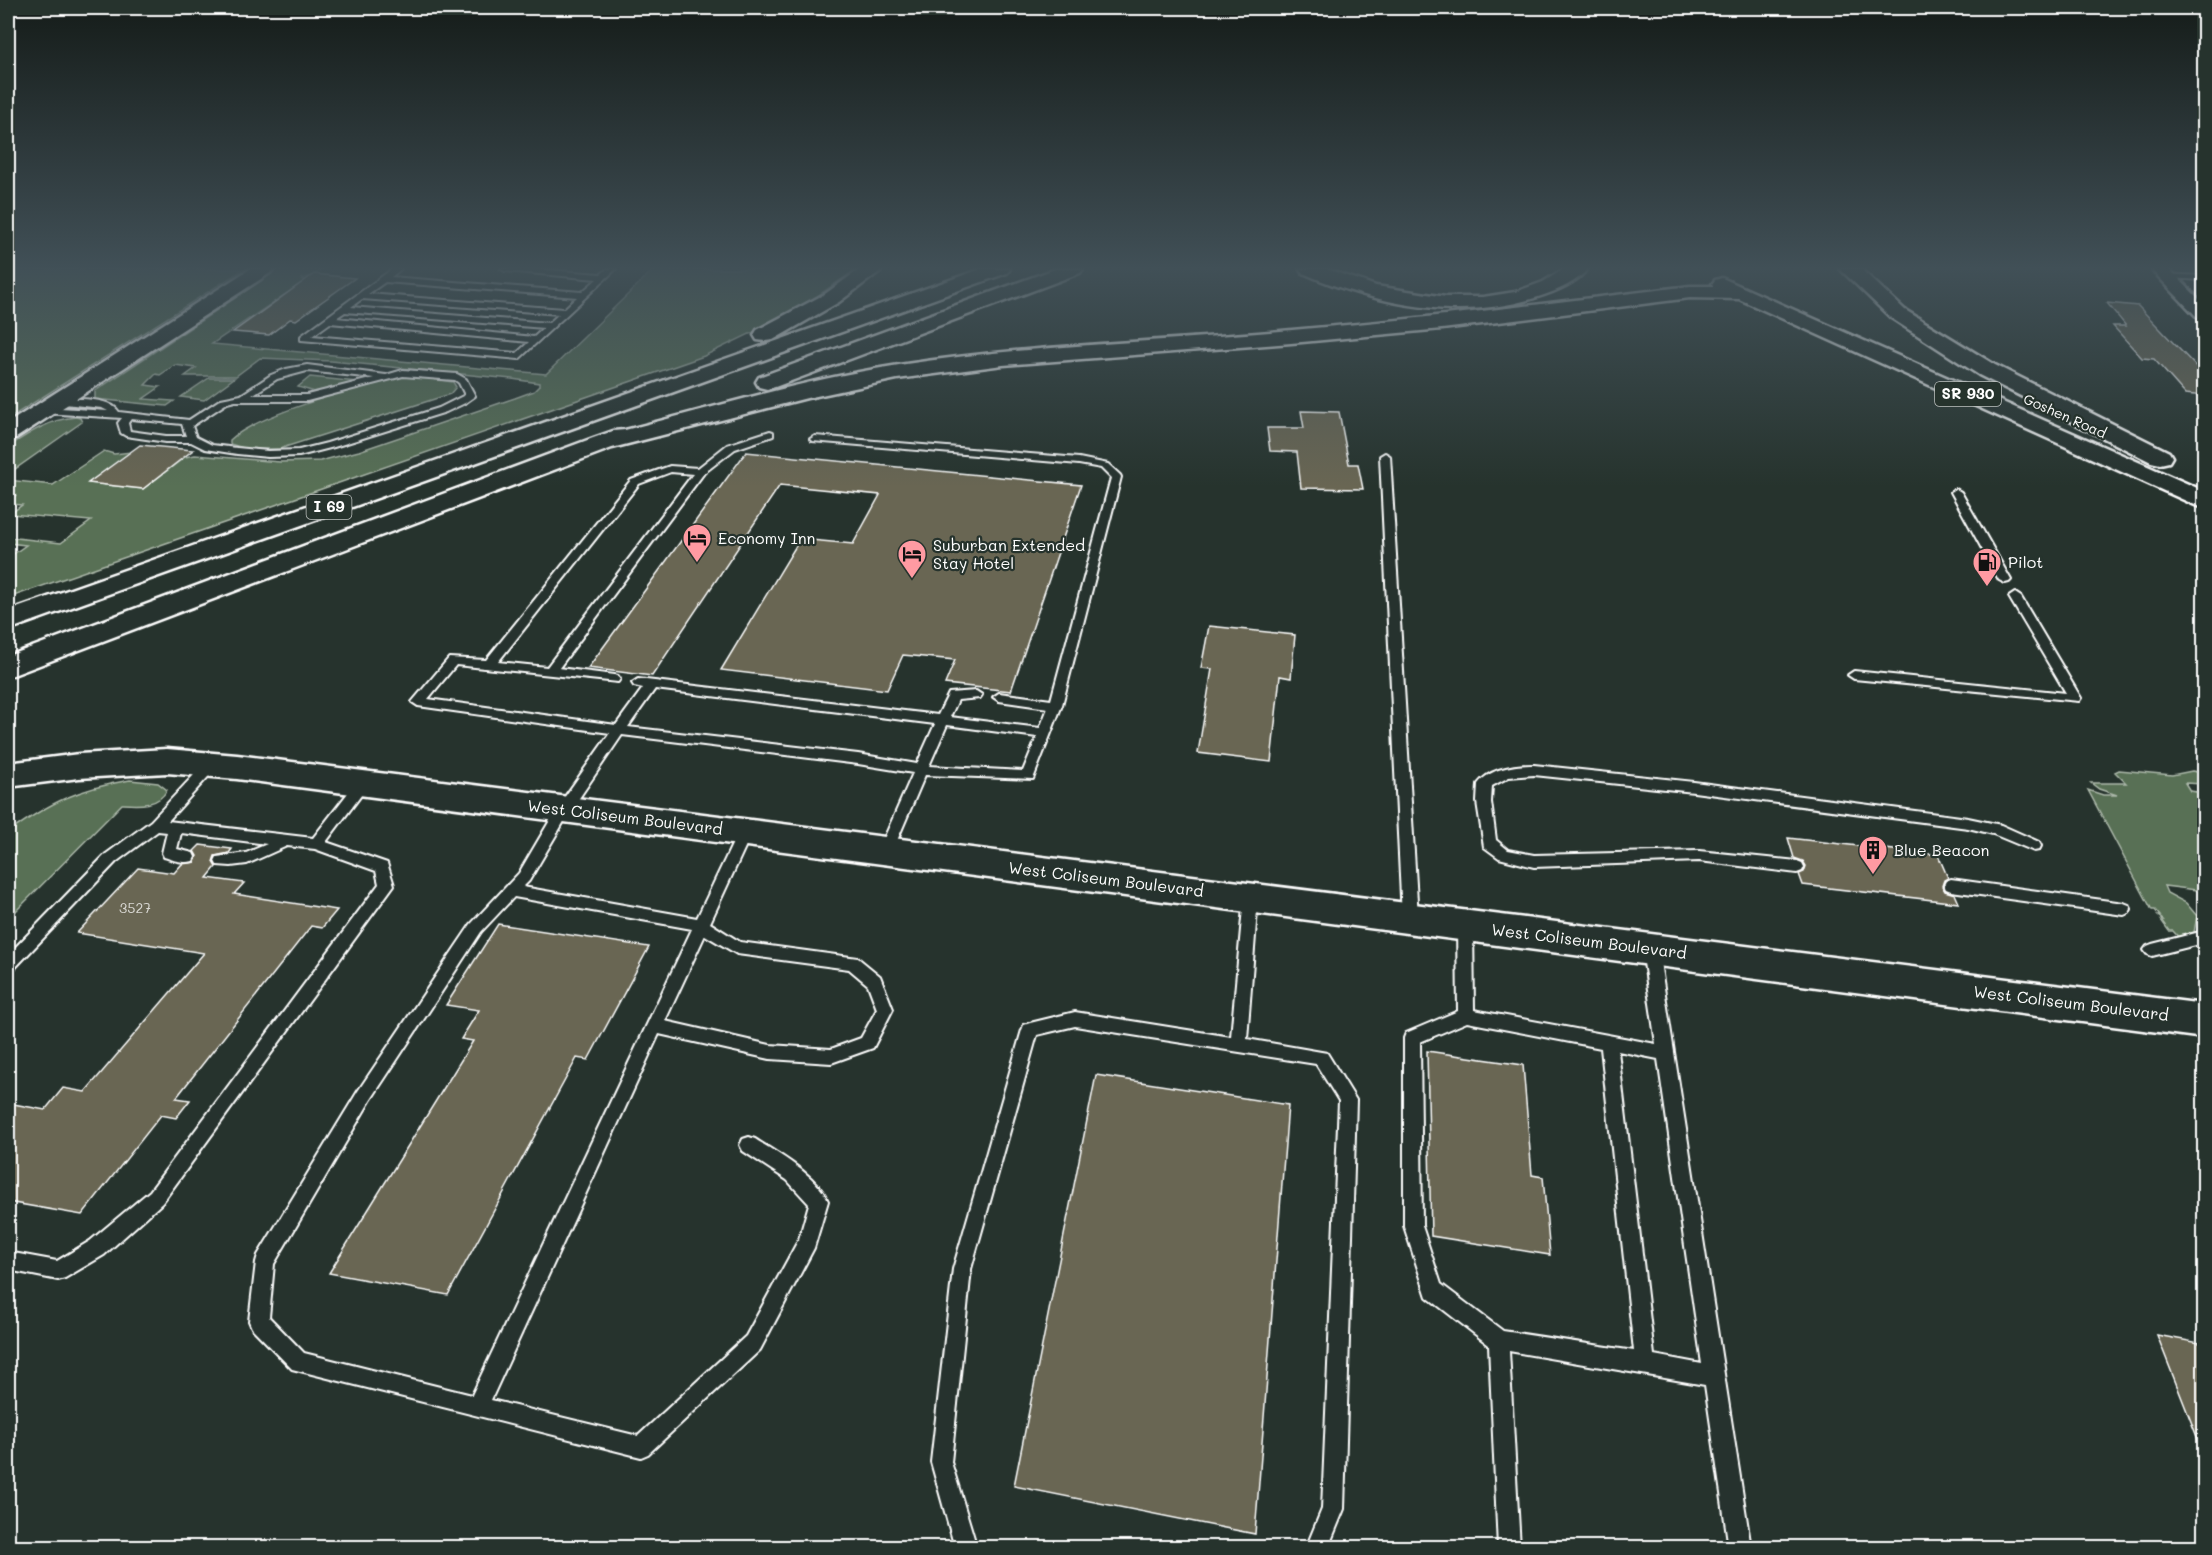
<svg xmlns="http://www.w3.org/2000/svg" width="2212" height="1555" viewBox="0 0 2212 1555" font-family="Mali,sans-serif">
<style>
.green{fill:#587055;stroke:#acb8aa;stroke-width:1.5}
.building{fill:#696652;stroke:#fff;stroke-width:1.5}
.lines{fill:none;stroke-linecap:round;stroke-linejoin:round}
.lane-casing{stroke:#fff;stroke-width:4}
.street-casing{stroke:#fff;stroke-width:5}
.secondary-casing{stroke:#fff;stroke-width:5}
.primary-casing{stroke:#fff;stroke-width:5}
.highway-casing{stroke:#fff;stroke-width:5}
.lane{fill:#26332d;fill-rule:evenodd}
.street{fill:#26332d;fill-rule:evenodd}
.secondary{fill:#26332d;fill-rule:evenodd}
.primary{fill:#26332d;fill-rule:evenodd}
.highway{fill:#26332d;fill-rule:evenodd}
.labels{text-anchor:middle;stroke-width:4.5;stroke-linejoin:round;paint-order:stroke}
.far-street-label{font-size:14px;fill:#fff;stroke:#26332d}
.number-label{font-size:14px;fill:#dad9d4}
.shield{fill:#26332d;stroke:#bec2c0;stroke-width:1.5}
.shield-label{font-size:15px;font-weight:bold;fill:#fff}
.poi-label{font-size:16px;fill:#fff;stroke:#26332d;text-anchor:start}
.street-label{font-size:16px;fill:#fff;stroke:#26332d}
</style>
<rect width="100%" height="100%" fill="#26332d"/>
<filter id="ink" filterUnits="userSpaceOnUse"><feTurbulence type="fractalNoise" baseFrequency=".0167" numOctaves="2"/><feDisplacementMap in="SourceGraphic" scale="12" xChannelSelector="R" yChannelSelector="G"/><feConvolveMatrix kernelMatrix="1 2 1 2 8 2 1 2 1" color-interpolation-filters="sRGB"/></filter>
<g filter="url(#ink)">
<path class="green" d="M8,269H244L8,419Z
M279,269H322L312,276L301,279L306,280L212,344L546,374L654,269H856L791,314L704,356L8,598V555H12L26,545L8,543V539L16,538L61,543L91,521L10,514L22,505L11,504L8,506V501L16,495L8,493V480L53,485L104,451L114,454L131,452L89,483L143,489L185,457L195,455L280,462L320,461L359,451L515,398L534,391L539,386V383L512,379L331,361L260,358L236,376H185L196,368L175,365L160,375L156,374L145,385L160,387L143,399L174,401L167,406L95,399V391Z
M409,376L453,382L456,387L450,394L279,449H247L230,444V440C256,415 370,382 409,376Z
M310,377L358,382L318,393L298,387Z
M209,378H234L204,400L181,397Z
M76,417L80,418L82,422L8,474V447C29,433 50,419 76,417Z
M2119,770L2172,775L2192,771L2204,773V784L2185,783L2190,791L2204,793V891L2164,886L2167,893L2186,903L2197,916L2194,933L2181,940L2173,931H2169L2161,920H2163L2158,916H2160L2155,910H2152L2088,790L2103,795H2117L2099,789L2091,783H2126L2115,772Z
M130,780L158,783L167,790C158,807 138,805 122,804L8,919V833C50,802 78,789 130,780Z"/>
<path class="building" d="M314,274L355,278L296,320L290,319L269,335L233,332Z
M2107,303L2138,306L2205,376V396L2185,394L2154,359L2142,358L2113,326H2126Z
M1301,411L1339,412L1349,464H1358L1363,489L1301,488L1297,452L1270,451L1267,428H1304Z
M140,445L193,450L143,489L88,483Z
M746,452L1081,485L1011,691L945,684L955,660L903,655L887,690L721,670L800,539L853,544L880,495L780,485L652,676L588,668Z
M1209,626L1295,635L1291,678L1280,676L1271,762L1198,753L1212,669L1201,668Z
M1788,838L1938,855L1948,878L1944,880L1942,886L1945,891L1955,894L1959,903L1803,885L1799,874L1804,872L1806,866L1803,861L1794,858Z
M200,845L232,849L229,853L215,856L213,862L216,867L207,878L244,883L234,894L337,910L322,928L311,926L176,1098L190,1100L176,1118L161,1115L82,1215L8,1202V1103L45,1110L63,1088L85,1092L204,953L77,933L138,868L174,873L182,864L195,862L197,856L194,851Z
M498,924L649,947L588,1060L577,1058L448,1295L329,1273L473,1041L461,1039L479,1010L446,1005Z
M1427,1051L1523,1065L1532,1175L1543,1177L1550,1255L1431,1236Z
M1096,1075L1288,1105L1255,1534L1014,1486Z
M2157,1335L2205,1344V1452H2203Z"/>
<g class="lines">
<g class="lane-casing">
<path id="lane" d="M392,269H401L391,277L582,292L597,279L505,271L501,269H535L601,274L607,269H616L519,359L301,340V336ZM385,282L577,297L564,309L368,294ZM362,299L559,314L549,323L351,307ZM345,312L544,328L534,337L336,318ZM330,323L529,342L517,353L312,336Z
M2163,274L2204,276V280L2166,278L2162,276Z
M307,365L386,375L403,370L457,374L466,379L475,396L465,403L446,412L334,447L299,456L268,457L237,454L205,449L191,442H166L126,436L121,433L118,423L122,418L44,413L39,410L44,407L108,411L102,408L55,403L53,401L58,398C75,400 109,396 119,412L189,420L221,399L241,395L271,375L286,369ZM307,371L374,378L307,395H252L277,379ZM403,376L455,380L459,383L465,395L439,408L327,443L299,450L268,451L237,448L212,445L196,437L192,426L227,403L235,401H307ZM131,419L182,424L186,436H166L130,431L128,423Z
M770,431L773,432V436L735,449L704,473L559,668L614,675L618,676L620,679L618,682L456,665L428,699L616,725L643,688L634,686L632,683L638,679L938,715L949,693L976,691L982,695L980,698L958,700L950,717L1040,728L1048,708L999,701L993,697L999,693L1051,700L1111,478L1101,468L1079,464L812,441L810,439L815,436L1079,458L1108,464L1120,475L1121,477L1062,705L1033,779L925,775L893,850L891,854H881L879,850L913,773L858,764L622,735L569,813L529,881L523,887L697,918L740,828H750L752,832L710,923L740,942L858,958L880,976L893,1009L873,1048L831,1063L770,1059L659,1034L491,1400L638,1436L746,1336L799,1239L809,1204L787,1180L743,1151L740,1145L743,1139L749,1137L755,1139C778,1154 817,1175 828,1201L814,1248L760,1350L648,1454L641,1457L292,1369L252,1328L249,1321L256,1262L258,1255L358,1091L471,924L519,873L559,805L610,733L418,706L412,702L449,658L486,660L631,480L670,466L698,468L727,445ZM671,472L693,474L547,667L498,662L639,484ZM655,689L935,724L917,764L858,754L628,727ZM947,725L1037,737L1023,771L929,766ZM514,897L692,929L472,1395L304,1353L269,1317L274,1264L370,1101L481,932ZM705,935L737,954L849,969L868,985L877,1009L861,1038L831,1049L770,1045L665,1021Z
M1385,453L1390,456L1418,918L1415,922L1410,924L1405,922L1402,918L1380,456Z
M1956,489L1961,492L2011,580L2009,582L2005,583L1999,580L1951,492Z
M2015,593L2021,597L2081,698L2079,701L1854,679L1848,675L1854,671L2066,693L2009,597Z
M212,759L217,761L219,764L217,767L168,821L313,838L358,780L363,778L370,783L368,786L326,842L387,863L394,885L162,1203L104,1255L65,1278L58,1280L8,1270V1252L57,1261L90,1241L150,1191L379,884L376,871L315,849L287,846L247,864L231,866L217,865L215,861L217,857L246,853L267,844L181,833L177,849L193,853L195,857L193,861C184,864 173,860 164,857L162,853L167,832L158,831L116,862L13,970L8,971V955L106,854L151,821L207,761Z
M1534,765L1694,782L1968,818L2001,825L2039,842L2041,846L2039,850L2034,851L1993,834L1968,828L1694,792L1534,775L1509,777L1492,786L1491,802L1496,840L1508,850L1534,855L1699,851L1797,861L1802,863L1804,867L1802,871L1797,873L1699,861L1534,867L1499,858L1484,847L1477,802L1478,784C1490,768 1516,765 1534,765Z
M1951,879L2124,903L2129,905L2131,909L2129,913L2124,915L1951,891L1946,889L1944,885L1946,881Z
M1251,891L1256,893L1258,897L1247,1039L1327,1053L1356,1100L1344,1509L1328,1548H1306L1322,1509L1339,1101L1316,1064L1075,1026L1037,1035L971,1269L951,1462L977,1548H955L931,1462L953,1269L1022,1030L1024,1025L1030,1023L1075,1012L1231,1037L1244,897L1246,893Z
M1465,919L1470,921L1473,925L1474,1010L1656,1044L1642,949L1645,945L1650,943L1655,945L1658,949L1751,1548H1729L1705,1385L1509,1351L1520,1548H1498L1489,1345L1427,1297L1404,1226V1038L1406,1033L1458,1011L1457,925L1460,921ZM1467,1022L1601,1048L1634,1351L1503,1331L1441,1284L1422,1226L1420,1042ZM1618,1051L1658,1059L1702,1364L1654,1355Z
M2204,931V943L2152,956L2147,954L2144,950L2147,946L2152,944Z"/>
</g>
<g class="street-casing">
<path id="street" d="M2151,269H2169L2204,304V319L2198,318Z"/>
</g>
<g class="secondary-casing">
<path id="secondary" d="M250,269H273L270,273L16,438L8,440V423Z"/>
</g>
<g class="primary-casing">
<path id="primary" d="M167,749L237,755L2204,1004V1038L237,779L167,773L79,778L8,787V763L79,754Z"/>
</g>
<g class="highway-casing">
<path id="highway" d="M860,269H883L839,302L773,340L765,341L757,340L754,335L757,330L825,294Z
M981,269H1010L1007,273L8,630V611Z
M1055,269H1083L1080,273L775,387L767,389L759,387L756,382L759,377Z
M1300,269H1327L1376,286L1446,297H1483L1515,292L1543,282L1564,269H1587C1578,282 1558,290 1544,295C1465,323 1379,306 1303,273Z
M1840,269H1861L1905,310L1995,365L2169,452L2172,457L2169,462L2160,464L2151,462L1979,375L1891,318Z
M1722,278L2204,491V508L2195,505L1739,299L1690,298L1442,329L1291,343L1003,365L897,379L807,398L612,448L8,677V656L593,438L613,431L625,430C716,407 807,379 899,365C1029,345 1161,342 1292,330C1425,319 1558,302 1690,286H1714L1712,284L1715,280Z"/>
</g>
<use href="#lane" class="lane"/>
<use href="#street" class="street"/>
<use href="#secondary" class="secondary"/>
<use href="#primary" class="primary"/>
<use href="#highway" class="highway"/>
</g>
</g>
<linearGradient id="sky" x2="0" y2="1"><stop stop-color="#151c19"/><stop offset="0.55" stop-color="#415057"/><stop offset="1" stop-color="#415057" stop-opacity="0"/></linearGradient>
<rect width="2212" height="487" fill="url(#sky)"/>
<defs>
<g id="hotel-pin" transform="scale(1.5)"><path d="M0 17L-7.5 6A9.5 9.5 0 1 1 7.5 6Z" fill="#ff9aa2" stroke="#26332d"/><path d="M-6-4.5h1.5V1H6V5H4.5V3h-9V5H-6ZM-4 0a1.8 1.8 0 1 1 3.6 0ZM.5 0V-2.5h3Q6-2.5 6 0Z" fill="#111"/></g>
<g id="fuel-pin" transform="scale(1.5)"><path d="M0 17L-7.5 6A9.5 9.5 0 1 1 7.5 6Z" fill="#ff9aa2" stroke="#26332d"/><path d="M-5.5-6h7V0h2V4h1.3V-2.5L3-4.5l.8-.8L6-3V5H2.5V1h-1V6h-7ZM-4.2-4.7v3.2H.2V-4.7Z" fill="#111"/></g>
<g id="building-pin" transform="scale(1.5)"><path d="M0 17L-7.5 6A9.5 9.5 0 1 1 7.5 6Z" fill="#ff9aa2" stroke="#26332d"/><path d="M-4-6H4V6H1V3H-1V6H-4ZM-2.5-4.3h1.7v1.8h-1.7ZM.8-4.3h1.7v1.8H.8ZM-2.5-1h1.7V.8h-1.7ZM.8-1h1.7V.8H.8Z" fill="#111"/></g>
</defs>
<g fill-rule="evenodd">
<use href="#hotel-pin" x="697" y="538"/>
<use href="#hotel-pin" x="912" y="554"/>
<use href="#fuel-pin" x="1987" y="562"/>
<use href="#building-pin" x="1873" y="850"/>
</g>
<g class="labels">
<g class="far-street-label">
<text transform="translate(2065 416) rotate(24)" y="5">Goshen Road</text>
</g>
<g class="number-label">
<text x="135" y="913">3527</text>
</g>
<g class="shield">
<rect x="1935" y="382" width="66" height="24" rx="4.5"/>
<rect x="306.5" y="495" width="45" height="24" rx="4.5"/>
</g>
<g class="shield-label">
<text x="1968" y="399">SR 930</text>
<text x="329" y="512">I 69</text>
</g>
<g class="poi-label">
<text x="718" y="544">Economy Inn</text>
<text x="933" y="551">Suburban Extended<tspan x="933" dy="18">Stay Hotel</tspan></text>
<text x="2008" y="568">Pilot</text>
<text x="1894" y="856">Blue Beacon</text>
</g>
<g class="street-label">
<text transform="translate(625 817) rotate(7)" y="6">West Coliseum Boulevard</text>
<text transform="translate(1106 879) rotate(7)" y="6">West Coliseum Boulevard</text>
<text transform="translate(1589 941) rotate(7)" y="6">West Coliseum Boulevard</text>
<text transform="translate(2071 1003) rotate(7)" y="6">West Coliseum Boulevard</text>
</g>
</g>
<rect width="2212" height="1555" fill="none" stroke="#26332d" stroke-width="30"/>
<rect x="15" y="15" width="2182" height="1525" fill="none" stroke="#fff" stroke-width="2" filter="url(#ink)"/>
</svg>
